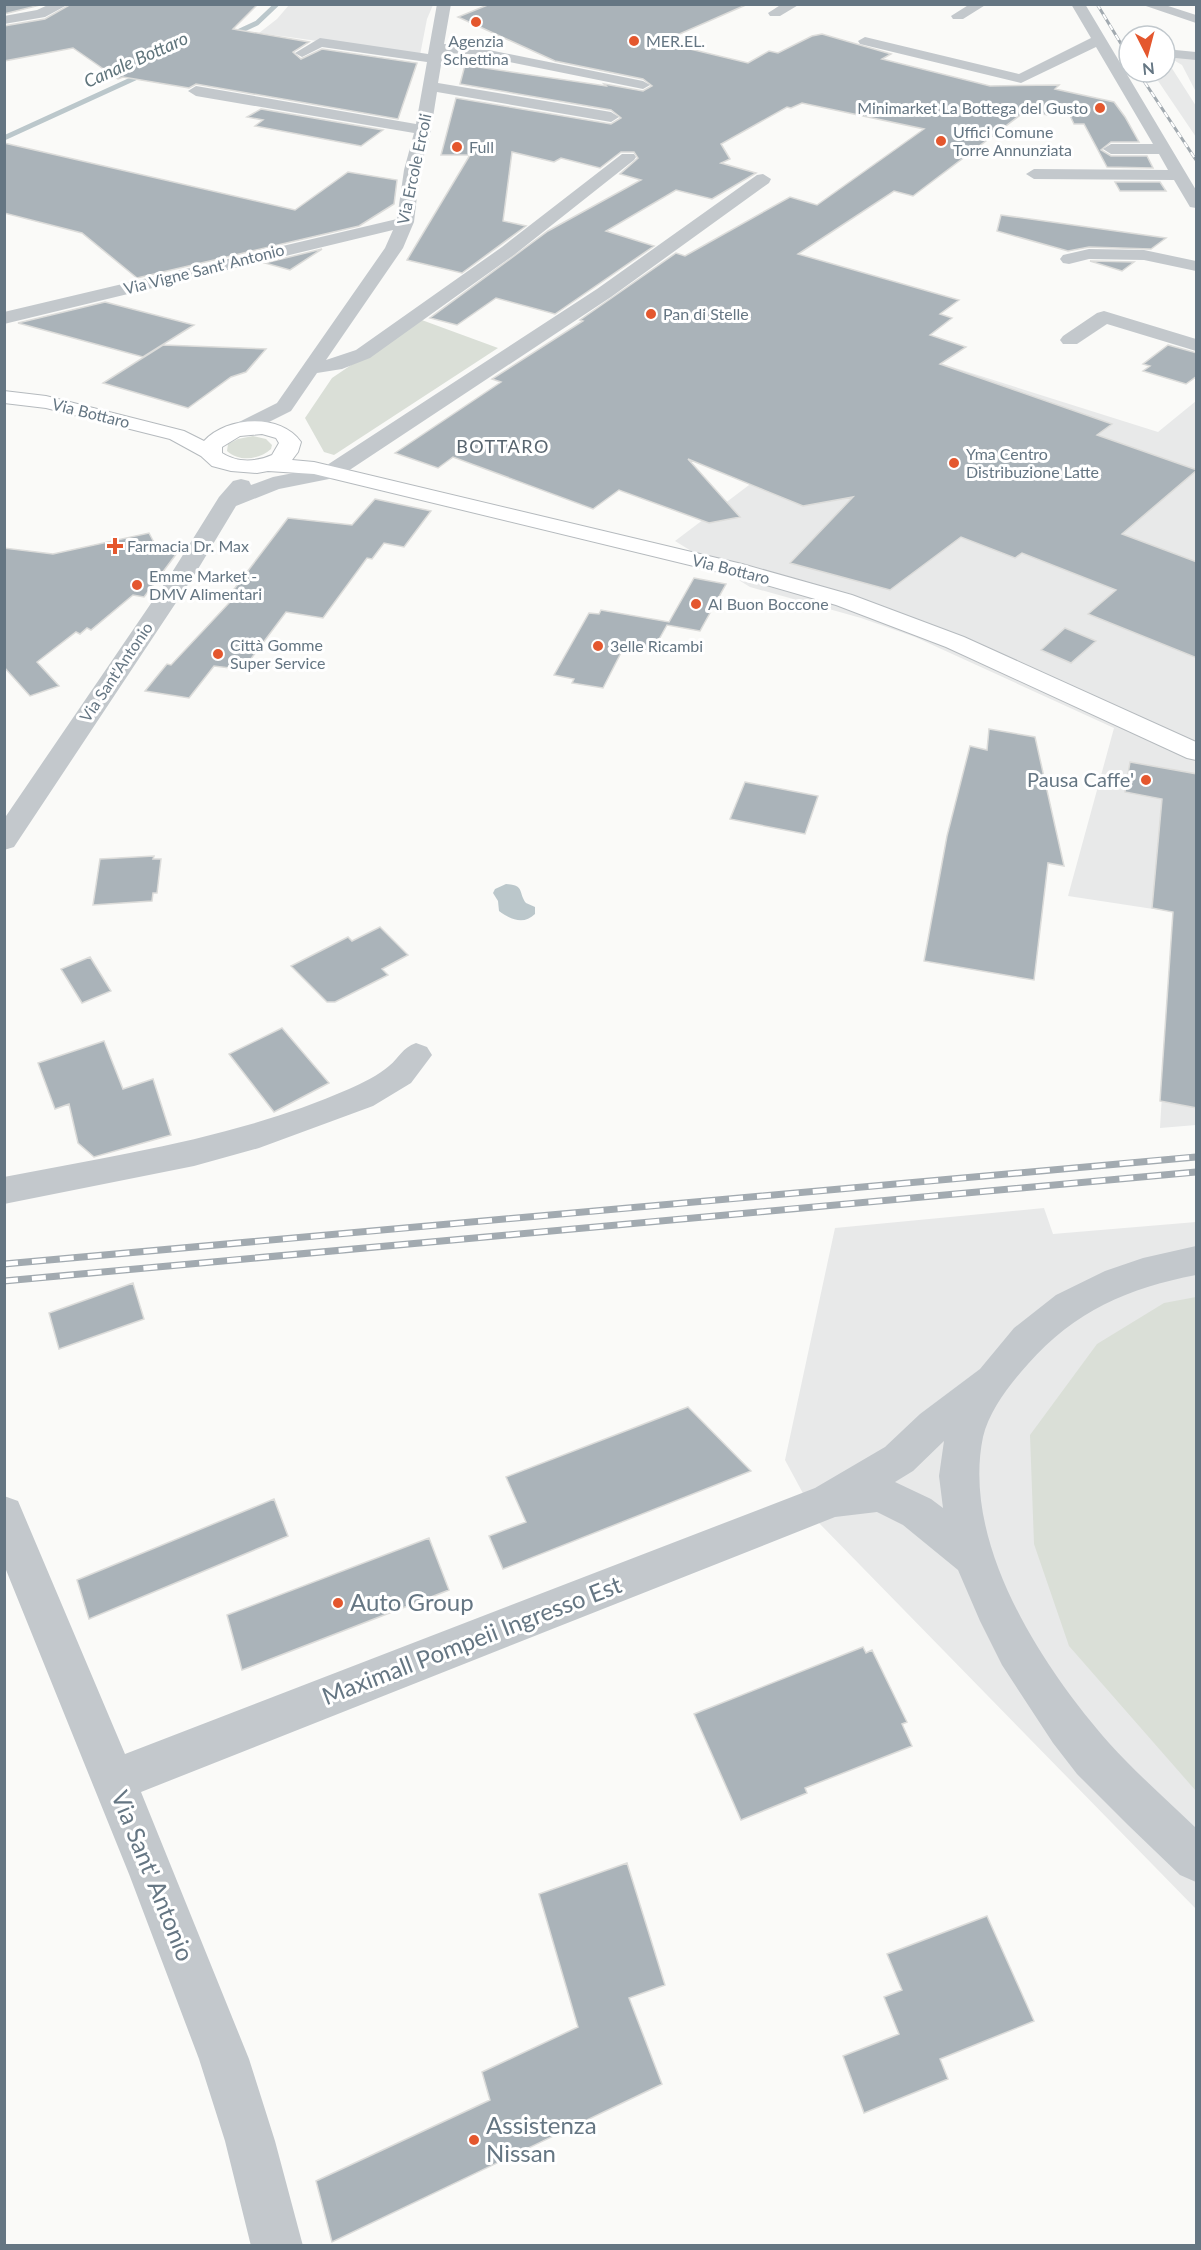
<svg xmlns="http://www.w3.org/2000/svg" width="1201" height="2250" viewBox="0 0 1201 2250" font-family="Lato,sans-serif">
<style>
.built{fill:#e8e9e9}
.green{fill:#dadfd7}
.water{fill:#bbc7cb}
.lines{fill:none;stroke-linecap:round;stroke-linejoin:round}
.stream{stroke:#bbc7cb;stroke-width:5}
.building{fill:#aab3b9;stroke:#dcdcda;stroke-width:1.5}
.major-casing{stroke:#b5babe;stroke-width:2}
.minor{fill:#c3c8cc;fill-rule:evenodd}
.major{fill:#fff;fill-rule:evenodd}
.rail-far1-casing{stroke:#a2aab0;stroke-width:3}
.rail-casing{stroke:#a2aab0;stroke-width:7}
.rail-far1{stroke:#fff;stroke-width:2;stroke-dasharray:6;stroke-linecap:butt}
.rail{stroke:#fff;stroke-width:4.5;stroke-dasharray:14;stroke-linecap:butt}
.poi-dot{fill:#e4572e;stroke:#fff;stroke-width:2}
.labels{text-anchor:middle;stroke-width:6;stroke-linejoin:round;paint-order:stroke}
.far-poi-label{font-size:16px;fill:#657683;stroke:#fff;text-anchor:start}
.far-street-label{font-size:16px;fill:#657683;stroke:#fff}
.far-water-label{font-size:18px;font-style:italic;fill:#60757c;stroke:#fff}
.far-neighbourhood-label{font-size:18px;letter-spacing:1.5px;fill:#57646e;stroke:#fff}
.poi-label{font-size:20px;fill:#657683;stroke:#fff;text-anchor:end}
.near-poi-label{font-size:24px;fill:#657683;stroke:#fff;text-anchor:start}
.near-street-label{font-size:24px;fill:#657683;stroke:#fff}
</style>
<rect width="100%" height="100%" fill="#fafaf8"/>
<path class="built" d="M289,5H433L427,19L420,55L259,33L277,19Z
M1165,55L1196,59V92L1182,65Z
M1166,59L1196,106V137L1152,72H1165Z
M927,359L1158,432L1196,401V1125L1160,1128L1173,912L1068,896L1114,728L915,637L861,618L750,587L675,541L757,479Z
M1044,1208L1053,1234L1196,1222V1909L819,1523L785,1460L835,1228Z"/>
<path class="green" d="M419,319L498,348L334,455L324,452L305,418L332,378Z
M253,436L266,439L272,445L271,449C259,460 239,462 227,451L228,444L238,439Z
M1196,1297V1791L1069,1646L1034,1544L1030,1435L1097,1344L1164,1303Z"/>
<path class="water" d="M506,884C525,885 518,892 526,903L535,907V914C524,925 511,920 499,911L498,901L493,893L495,889Z"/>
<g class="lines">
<path class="stream" d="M229,36L257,23L277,4
M4,138L146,73"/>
</g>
<path class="building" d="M4,4H44L4,14Z
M71,4H258L233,29L309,42L293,52L301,59L322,49L417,63L398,119L196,84L189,88L123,77L118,79L73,48L4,61V26L45,19Z
M490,4H748L661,42L748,63L769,51L778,53L812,36L822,34L891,54L882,59L990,86L1059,85L1055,89L1114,102L1125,117L1139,142H1111L1101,150L1111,156H1147L1153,168L1107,167L1084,124H1074L1065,105L1047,115L1027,110L913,196L894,191L798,254L959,300L940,314L952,318L930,335L966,347L940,364L1112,424L1097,435L1197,470L1122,534L1197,562V658L1088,614L1116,590L1022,553L1015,558L961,537L890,590L790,563L853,497L803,506L688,459L740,517L709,523L619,490L593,509L453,457L438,468L395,453L501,382L492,379L583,321L580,320L676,253L685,256L790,197L817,205L924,129L802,103L791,108L787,107L721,144L730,159L721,163L756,173L712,199L676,190L606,231L654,246L555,314L496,298L457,325L430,318L548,231L641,180L620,174L638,158L634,152H621L600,168L561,158L554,162L512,152L503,221L526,226L462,273L407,260L470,155H441L456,98L611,124L621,118L611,110L460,84L465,65L606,86L604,84L643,91L652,86L643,79L555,61L458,17Z
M261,109L383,130L361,146L255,126L263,120L247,117Z
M4,143L295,210L348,172L397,180L394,204L359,226L137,278L82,233L4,213Z
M1115,182H1160L1166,191H1120Z
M1001,215L1166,238L1151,249L1089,247L1068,251L997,231Z
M322,249L290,270L265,263Z
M1090,261L1134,262L1122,271Z
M105,302L194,325L143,357L18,323Z
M163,345L266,349L246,372L231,377L188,408L103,383Z
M1168,345L1197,353V376L1186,384L1143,371L1150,366L1143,364Z
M375,499L431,511L404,547L384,543L372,559L367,558L323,618L286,612L247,664L235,662L230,668L214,666L189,698L145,691L167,664L171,665L230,602L225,601L288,518L352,525Z
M149,533L158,550L183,545L144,597L133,595L91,630L87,628L80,634L76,632L37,662L59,686L30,696L4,667V548L53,554Z
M694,578L726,584L700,631L667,625L652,652L624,647L603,688L572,683L574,679L554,675L589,613L599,614L601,610L669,622Z
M1065,628L1096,641L1071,663L1041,650Z
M989,729L1035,737L1064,866L1048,863L1034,980L924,961L947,836L970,746L987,750Z
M1130,762L1197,774V1108L1160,1101L1173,912L1152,908L1162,799L1125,792Z
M745,782L818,796L805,834L730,819Z
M154,856L153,859H161L157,893H153L152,901L93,905L100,859Z
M380,927L408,955L382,969L388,975L335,1002H327L291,966L348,937L352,941Z
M90,957L111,991L82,1003L61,969Z
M282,1028L329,1083L274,1112L229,1054Z
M104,1041L123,1089L153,1079L171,1135L94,1157L78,1143L69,1104L55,1109L38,1063Z
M133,1283L144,1319L59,1349L49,1313Z
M688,1407L751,1471L503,1569L489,1536L526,1522L506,1477Z
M274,1499L288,1536L89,1619L77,1580Z
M429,1538L449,1590L242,1670L227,1615Z
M863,1647L866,1653L872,1650L907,1722L902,1724L912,1746L805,1788L807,1793L741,1820L694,1714Z
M627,1863L665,1985L629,1998L662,2084L332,2242L316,2181L490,2100L482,2072L578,2027L539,1894Z
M987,1916L1034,2021L940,2059L948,2079L864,2113L843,2056L899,2034L884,1997L902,1990L887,1954Z"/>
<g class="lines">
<g class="major-casing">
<path id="major" d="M4,391L46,396L184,431L204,441C227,416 281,413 301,442L298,452L292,460L314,462L742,564L852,595L964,637L1196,742V760L1187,758L946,647L836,605L735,576L314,474L268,471L257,473L231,471L212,466L201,456L170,439L46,408L4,403ZM262,434L276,438L279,443L272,455C257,462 237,463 222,453V447L240,436Z"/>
</g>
<path class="minor" d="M50,4H69L45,17L4,24V16L37,10Z
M437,4H451L444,44L469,46L643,81L650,85L643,89L469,54L443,53L438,83L611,112L619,117L611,122L437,92L431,130L420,170L414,222L403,248L326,360L356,350L502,247L622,154H634L636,157L634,160L514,255L370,358L342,369L317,373L291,411L247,433L240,435L233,433L230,429L233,425L277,403L385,248L393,230L4,324V312L397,219L404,170L414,133L196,96L188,91L196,86L416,124L427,62L322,47L302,57L295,53L320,38L428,54Z
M782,4H800L780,16H770L768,13Z
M970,4H987L963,19H953L951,16Z
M1071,4H1085L1196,190V208L1190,207L1174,180L1034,179L1026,174L1034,169L1168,170L1159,154H1111L1103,149L1111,144H1153L1096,47L1021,83L860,44L858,41L865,37L1019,74L1091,38Z
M1140,4H1162L1196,15V23Z
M1165,49L1196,52V60L1165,57Z
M763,174L771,179L769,183L611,297L339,477L279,489L236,506L195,574L14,847L4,850V819L171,574L219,497L233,481L241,479L249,481L251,485L273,477L324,467L597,289L757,175Z
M1089,249L1144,250L1196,261V271L1144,260L1089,259L1069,264L1063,263L1060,259L1063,255Z
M1104,311L1196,339V351L1107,324L1077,344H1063L1060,340L1063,336L1097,313Z
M416,1043L427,1047L432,1055L411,1083L373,1106L259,1148L194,1166L4,1204V1177C121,1154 240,1137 349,1089C362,1083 379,1075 389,1066C400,1057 402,1048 416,1043Z
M1196,1246V1275C1128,1288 1075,1311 1028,1364C1010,1384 989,1411 983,1437C961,1543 1042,1667 1109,1743C1136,1773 1167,1800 1196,1828V1882L1180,1875L1128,1825L1077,1774L1053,1743L1002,1665L980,1621L958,1570L903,1525L877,1512L835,1517L141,1792L249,2059L275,2141L303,2246H251L225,2141L199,2059L129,1874L4,1565V1496L18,1501L125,1754L815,1488L885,1447L920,1414L980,1369L1014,1328L1056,1295L1105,1271L1143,1258ZM944,1441L939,1476L943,1508L931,1499L895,1482L913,1471Z"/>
<use href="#major" class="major"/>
<g class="rail-far1-casing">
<path id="rail-far1" d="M1097,4L1129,57
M1138,72L1196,160"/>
</g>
<g class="rail-casing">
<path id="rail" d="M4,1264L1196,1157
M4,1281L1196,1172"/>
</g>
<use href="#rail-far1" class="rail-far1"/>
<use href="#rail" class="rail"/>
</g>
<g class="poi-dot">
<circle cx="476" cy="22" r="6"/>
<circle cx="634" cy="41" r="6"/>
<circle cx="1100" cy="108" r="6"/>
<circle cx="941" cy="141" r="6"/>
<circle cx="457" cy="147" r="6"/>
<circle cx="651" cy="314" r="6"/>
<circle cx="954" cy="463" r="6"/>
<path d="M112 537h6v6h6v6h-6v6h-6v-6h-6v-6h6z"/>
<circle cx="137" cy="585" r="6"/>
<circle cx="696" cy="604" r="6"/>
<circle cx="598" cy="646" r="6"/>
<circle cx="218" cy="654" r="6"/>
<circle cx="1146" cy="780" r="6"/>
<circle cx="338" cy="1603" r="6"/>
<circle cx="474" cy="2140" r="6"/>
</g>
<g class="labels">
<g class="far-poi-label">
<text x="476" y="47" text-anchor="middle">Agenzia<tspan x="476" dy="18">Schettina</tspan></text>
<text x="646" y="47">MER.EL.</text>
<text x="1088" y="114" text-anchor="end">Minimarket La Bottega del Gusto</text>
<text x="953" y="138">Uffici Comune<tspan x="953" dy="18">Torre Annunziata</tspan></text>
<text x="469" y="153">Full</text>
<text x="663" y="320">Pan di Stelle</text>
<text x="966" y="460">Yma Centro<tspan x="966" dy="18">Distribuzione Latte</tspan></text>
<text x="127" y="552">Farmacia Dr. Max</text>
<text x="149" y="582">Emme Market -<tspan x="149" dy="18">DMV Alimentari</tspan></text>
<text x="708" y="610">Al Buon Boccone</text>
<text x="230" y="651">Città Gomme<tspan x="230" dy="18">Super Service</tspan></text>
<text x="610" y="652">3elle Ricambi</text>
</g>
<g class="far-street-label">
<text transform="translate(414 169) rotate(-78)" y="6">Via Ercole Ercoli</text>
<text transform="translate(204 269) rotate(-14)" y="6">Via Vigne Sant' Antonio</text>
<text transform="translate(91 413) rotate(14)" y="6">Via Bottaro</text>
<text transform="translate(731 569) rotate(14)" y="6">Via Bottaro</text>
<text transform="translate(116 672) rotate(-56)" y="6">Via Sant'Antonio</text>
</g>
<g class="far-water-label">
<text transform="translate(136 60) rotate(-24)" y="6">Canale Bottaro</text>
</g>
<g class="far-neighbourhood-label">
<text x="503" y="453">BOTTARO</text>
</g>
<g class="poi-label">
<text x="1134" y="787">Pausa Caffe'</text>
</g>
<g class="near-poi-label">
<text x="350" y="1611">Auto Group</text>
<text x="486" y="2134">Assistenza<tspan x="486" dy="28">Nissan</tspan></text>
</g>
<g class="near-street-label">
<text transform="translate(472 1641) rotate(-21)" y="8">Maximall Pompeii Ingresso Est</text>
<text transform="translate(152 1876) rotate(68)" y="8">Via Sant' Antonio</text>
</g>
</g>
<rect width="1201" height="2250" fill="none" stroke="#657683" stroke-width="12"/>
<g transform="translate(1147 54) rotate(174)"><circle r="28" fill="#ffffff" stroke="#c1c8cd" stroke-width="1.5"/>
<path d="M0-4.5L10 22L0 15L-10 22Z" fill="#e4572e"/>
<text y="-9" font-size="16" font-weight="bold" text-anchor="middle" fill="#657683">N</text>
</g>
</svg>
